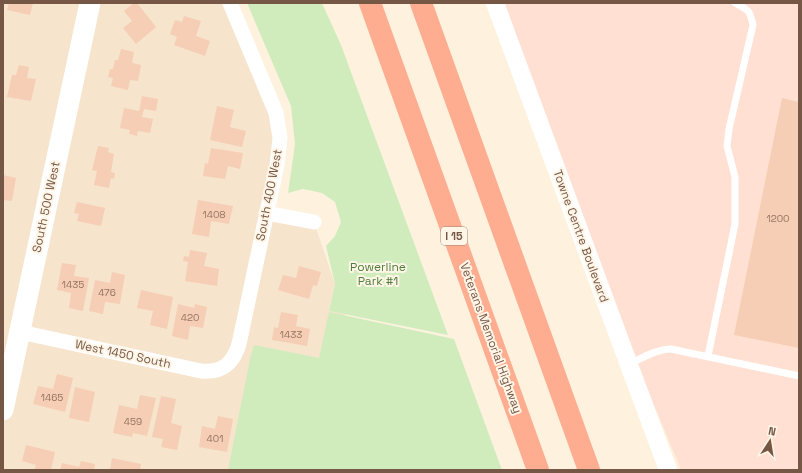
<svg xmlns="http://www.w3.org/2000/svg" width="802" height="473" viewBox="0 0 802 473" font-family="'Space Grotesk',sans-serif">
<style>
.residential{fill:#f6e4cd}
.commercial{fill:#ffe0d2}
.green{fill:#d0ecbd}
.building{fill:#f5ceb5}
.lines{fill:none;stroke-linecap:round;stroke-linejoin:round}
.service{stroke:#fff;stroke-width:7}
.minor{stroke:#fff;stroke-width:15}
.tertiary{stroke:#fff;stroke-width:18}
.secondary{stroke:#fff;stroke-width:21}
.motorway{stroke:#fead91;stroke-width:22}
.labels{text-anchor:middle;stroke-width:4;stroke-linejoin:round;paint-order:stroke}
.number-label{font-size:10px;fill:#967461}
.shield{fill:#fff6e7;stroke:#9f8676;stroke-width:1}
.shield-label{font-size:11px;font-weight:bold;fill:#765645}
.street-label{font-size:12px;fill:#765645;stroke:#fff6e7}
.park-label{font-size:12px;fill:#4f7d3c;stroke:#fff6e7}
</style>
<rect width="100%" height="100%" fill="#fef2df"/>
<path class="residential" d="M3,3H230L276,113L266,213L314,222L335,284L329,311L345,314L332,364L231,470H3Z"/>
<path class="commercial" d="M487,3H799V470H681Z"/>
<path class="green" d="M247,3H322L341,45L448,335L329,311L335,284L326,246L335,236L341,222L335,202L322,193L303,189L288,193L295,144L291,106Z
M329,312L454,339L502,470H228L250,359L254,345L319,358Z"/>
<path class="building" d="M9,3H33L30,15L7,10Z
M134,3H137L156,27L136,44L123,28L132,21L124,11Z
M184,16L201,21L196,36L210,41L205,56L174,45L177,37L170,34L175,20L182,22Z
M121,49L134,52L132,63L141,65L138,81L130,80L128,90L111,86L113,78L108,77L110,69H113L115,60H118Z
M19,65L29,67L27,78L36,79L31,101L7,97L12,75H16Z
M142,96L158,99L156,111L144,109L142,117L153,119L150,133L138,131L137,136L129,134L130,130L120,128L124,108L139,111Z
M782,98L799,102V348L734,335Z
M217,106L234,110L230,127L246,131L242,147L210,140Z
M98,146L109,148L108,152L114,154L111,172L115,173L114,179L111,178L109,188L94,185L97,171L92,170Z
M211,148L243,153L240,169L228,166L225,179L203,176L205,163L208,164Z
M3,175L16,178L12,201L3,200Z
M198,200L233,206L229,224L211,221L209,237L192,234Z
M77,202L105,208L101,226L77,221L79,214L74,213Z
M190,250L207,253L204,266L219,269L217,286L185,281L188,262L183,261L184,256L189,257Z
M62,263L76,265L74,276L89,278L83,311L69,308L71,293L57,290Z
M299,266L321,272L317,286L313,285L309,299L278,290L283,275L296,278Z
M112,272L125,275L120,304L105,302L103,314L89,311L95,280L110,283Z
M141,290L173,297L167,329L150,325L153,311L137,308Z
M178,304L194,308L195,304L207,307L203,328L190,326L188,340L172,336Z
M281,312L298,315L296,326L310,329L307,346L272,340L274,327L278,328Z
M57,374L73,378L65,412L33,404L38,386L53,389Z
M75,387L95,392L89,422L69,418Z
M140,395L156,398L147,436L133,433L132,437L113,433L119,405L137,409Z
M161,396L176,399L171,423L182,426L177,450L161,447L163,439L152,437Z
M218,416L233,419L227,452L199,447L202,426L215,429Z
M26,445L55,452L51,470H34L36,465L22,461Z
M112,458L141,464L140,470H110Z
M81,461L95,464L94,470H60L62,463L79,467Z"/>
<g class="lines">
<path class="service" d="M708,356L735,224V177L727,146L729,129L753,25C750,10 748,10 735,3
M629,364C642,358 657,349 671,349L799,376"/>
<path class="minor" d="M266,213L314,222
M20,332L201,371C222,373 233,364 239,344L277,165L280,138L276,113L230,3"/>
<path class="tertiary" d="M495,3L668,470"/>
<path class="secondary" d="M3,410L90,3"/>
<path class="motorway" d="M370,3L538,470
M421,3L589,470"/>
</g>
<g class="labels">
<g class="number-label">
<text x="214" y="218">1408</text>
<text x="778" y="222">1200</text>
<text x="73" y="288">1435</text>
<text x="107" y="296">476</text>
<text x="190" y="321">420</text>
<text x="291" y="338">1433</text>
<text x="52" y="401">1465</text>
<text x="133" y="425">459</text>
<text x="215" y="442">401</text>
</g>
<rect class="shield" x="441" y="227" width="26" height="18" rx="3"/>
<g class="shield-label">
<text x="454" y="240">I 15</text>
</g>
<g class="street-label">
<text transform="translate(269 195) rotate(-79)" y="4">South 400 West</text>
<text transform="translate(46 207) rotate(-78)" y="4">South 500 West</text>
<text transform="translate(581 236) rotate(70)" y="4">Towne Centre Boulevard</text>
<text transform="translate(491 338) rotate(70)" y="4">Veterans Memorial Highway</text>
<text transform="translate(123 354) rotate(12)" y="4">West 1450 South</text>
</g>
<g class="park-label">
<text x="378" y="271">Powerline<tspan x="378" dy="14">Park #1</tspan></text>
</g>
</g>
<rect width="802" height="473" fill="none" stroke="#765645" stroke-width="8"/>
<g transform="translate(770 441) rotate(12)" stroke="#fff6e7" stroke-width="3" paint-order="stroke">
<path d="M0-3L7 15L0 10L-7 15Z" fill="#765645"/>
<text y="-6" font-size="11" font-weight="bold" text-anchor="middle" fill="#765645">N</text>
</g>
</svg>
